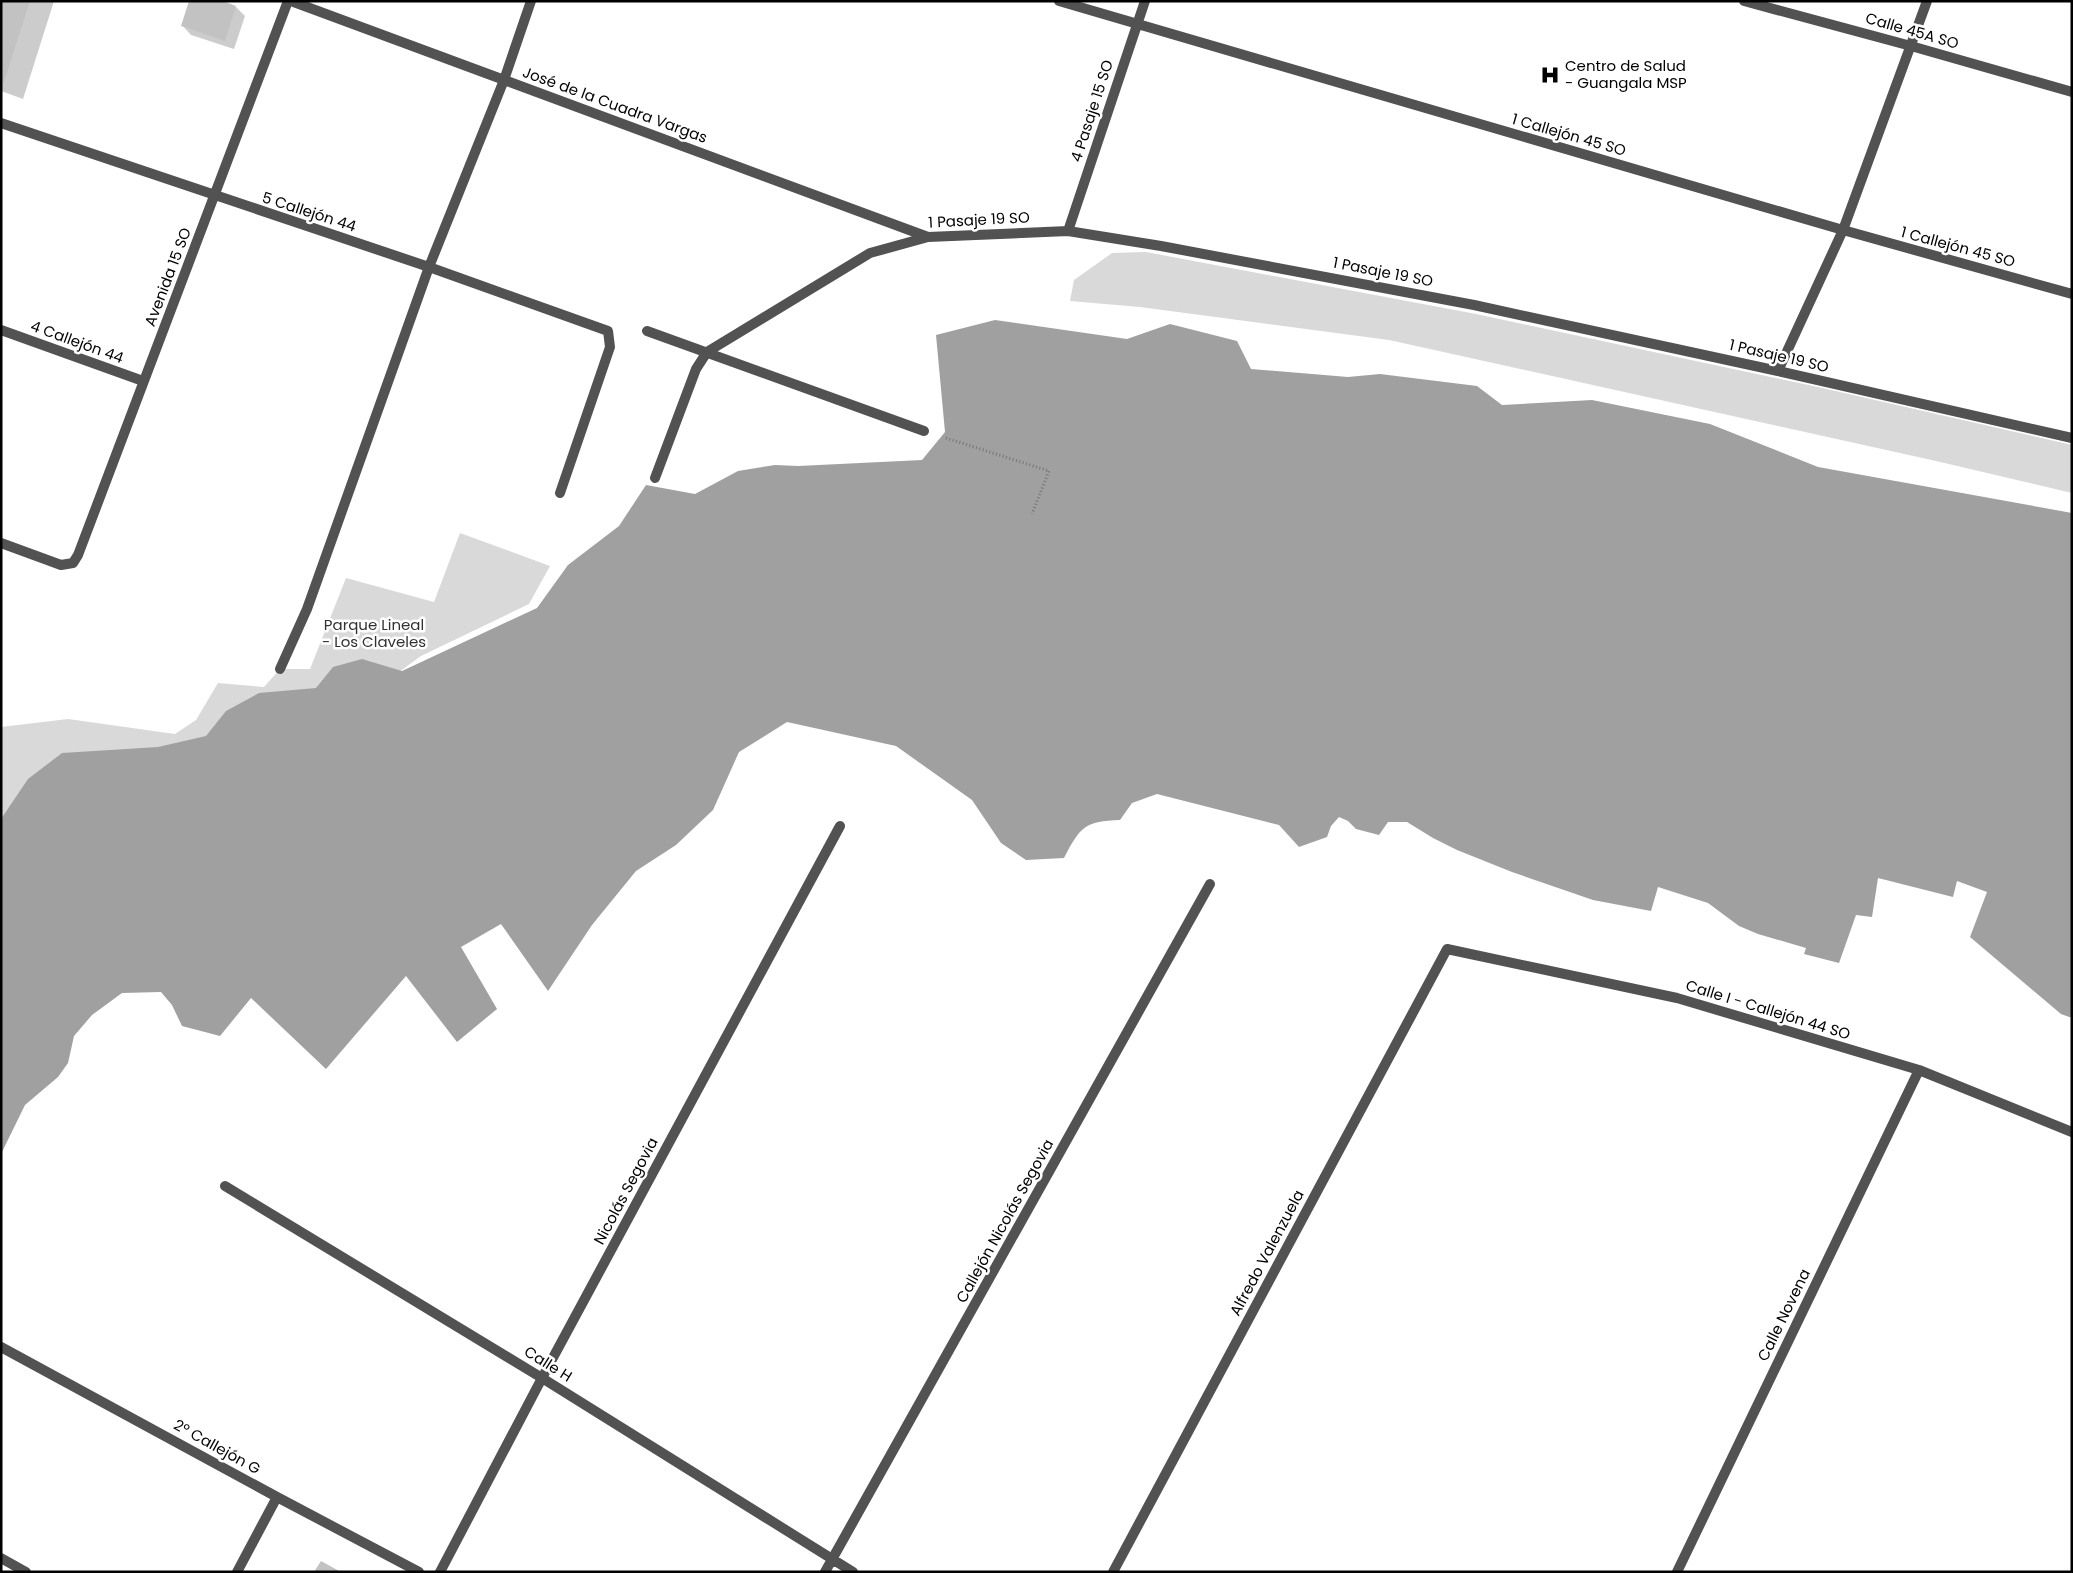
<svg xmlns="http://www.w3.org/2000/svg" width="2073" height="1573" viewBox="0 0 2073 1573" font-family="Poppins,sans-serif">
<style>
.green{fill:#d9d9d9}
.water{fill:#a0a0a0}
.shadow{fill:#0003}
.building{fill:#c2c2c2}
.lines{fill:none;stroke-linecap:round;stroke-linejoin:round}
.path{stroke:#747474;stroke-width:3;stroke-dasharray:1 2.5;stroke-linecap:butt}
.street{stroke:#525252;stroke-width:10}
.labels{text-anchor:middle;stroke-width:5;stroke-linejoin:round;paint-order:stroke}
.street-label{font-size:15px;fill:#000;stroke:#fff}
.poi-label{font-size:15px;fill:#000;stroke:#fff;text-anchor:start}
.park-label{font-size:15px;fill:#303030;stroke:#fff}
</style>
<rect width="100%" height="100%" fill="#fff"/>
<path class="green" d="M1146,252L1476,314L1818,387L2072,445V493L1936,461L1389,340L1140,307L1070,301L1074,280L1112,253Z
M460,533L550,566L529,604L421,656L381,685L1,846V727L68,719L175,734L196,720L218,683L264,687L280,669H310L346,578L434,602Z"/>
<path class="water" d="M995,320L1127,339L1170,324L1237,341L1251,369L1348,377L1380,374L1477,386L1502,405L1592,400L1710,424L1818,467L2072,513V1018L2061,1014L1970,937L1987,892L1957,881L1953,897L1878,878L1872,917L1856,915L1839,963L1804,954L1806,948L1758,934L1739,926L1708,903L1658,887L1651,911L1593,900L1512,872L1457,850L1433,838L1407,822H1388L1379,835L1356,829L1348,821L1339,817L1331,826L1327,837L1299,847L1279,825L1157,794L1132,803L1120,820C1085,821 1080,827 1064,858L1026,860L1001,843L972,800L896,746L787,722L739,752L713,810L676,845L636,871L592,925L548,991L501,924L461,947L497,1009L457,1042L406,976L326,1069L251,998L220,1036L182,1026L172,1005L161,992L122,993L92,1015L74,1036L68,1063L58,1077L25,1105L1,1154V819L28,779L62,753L158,747L206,736L226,711L259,693L316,688L333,667L362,659L402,671L537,608L568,565L619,526L646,485L695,494L738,471L775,465L798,466L922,460L945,432L936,335Z"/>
<path class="shadow" d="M1,1H54L23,99L1,91Z
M236,7L245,16L234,49L191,35L182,25Z"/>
<path class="building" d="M1,1H30L4,82L1,81Z
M189,1H223L236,6L225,41L181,26Z
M321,1561L341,1572H314Z"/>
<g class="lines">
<path class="path" d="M946,438L1049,471L1032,514"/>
<path class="street" d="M291,1L928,237
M1059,1L1843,230L2072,294
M1744,1L1911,46L2072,92
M1,123L429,267L608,331L610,347L560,493
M1068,231L1145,1
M1,330L143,381
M647,331L924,431
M1778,371L1843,230L1927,1
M655,478L696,369L707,352L870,253L928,237L1068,231L1161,246L1474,305L1778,371L2072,438
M1,543L61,565L73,563L78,555L288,1
M280,669L307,609L429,267L504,80L531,1
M225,1186L542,1378L853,1572
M1,1347L277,1497L419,1572
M1,1558L26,1572
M237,1572L277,1497
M440,1572L542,1378L840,826
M825,1572L1210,884
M1113,1572L1447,949L1677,998L1919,1070L2072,1132
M1677,1572L1919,1070"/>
</g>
<defs>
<g id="hospital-bare" transform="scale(1.5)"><path d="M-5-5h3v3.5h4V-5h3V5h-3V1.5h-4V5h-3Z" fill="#000" stroke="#fff" stroke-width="2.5" paint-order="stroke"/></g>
</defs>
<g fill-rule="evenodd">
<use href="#hospital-bare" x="1550" y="75"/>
</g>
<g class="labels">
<g class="street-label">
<text transform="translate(1912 31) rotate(16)" y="5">Calle 45A SO</text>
<text transform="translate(615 105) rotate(20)" y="5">José de la Cuadra Vargas</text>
<text transform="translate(1092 111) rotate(-72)" y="5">4 Pasaje 15 SO</text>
<text transform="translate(1569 135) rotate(16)" y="5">1 Callejón 45 SO</text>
<text transform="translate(309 212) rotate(18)" y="5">5 Callejón 44</text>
<text transform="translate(979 220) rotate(-3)" y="5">1 Pasaje 19 SO</text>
<text transform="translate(1958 247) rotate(15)" y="5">1 Callejón 45 SO</text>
<text transform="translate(1383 272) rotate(11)" y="5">1 Pasaje 19 SO</text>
<text transform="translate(168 277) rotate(-69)" y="5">Avenida 15 SO</text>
<text transform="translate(77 342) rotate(20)" y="5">4 Callejón 44</text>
<text transform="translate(1779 356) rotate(13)" y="5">1 Pasaje 19 SO</text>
<text transform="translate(1768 1010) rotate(17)" y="5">Calle I - Callejón 44 SO</text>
<text transform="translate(626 1191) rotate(-62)" y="5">Nicolás Segovia</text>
<text transform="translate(1005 1221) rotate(-61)" y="5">Callejón Nicolás Segovia</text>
<text transform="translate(1267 1253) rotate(-62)" y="5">Alfredo Valenzuela</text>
<text transform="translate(1784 1315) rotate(-64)" y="5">Calle Novena</text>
<text transform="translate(548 1364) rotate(32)" y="5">Calle H</text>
<text transform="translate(217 1447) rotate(29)" y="5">2º Callejón G</text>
</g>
<g class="poi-label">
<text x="1565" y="71">Centro de Salud<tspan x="1565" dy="17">- Guangala MSP</tspan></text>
</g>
<g class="park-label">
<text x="374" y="630">Parque Lineal<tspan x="374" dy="17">- Los Claveles</tspan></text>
</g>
</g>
<rect width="2073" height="1573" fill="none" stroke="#000000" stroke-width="5"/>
</svg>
